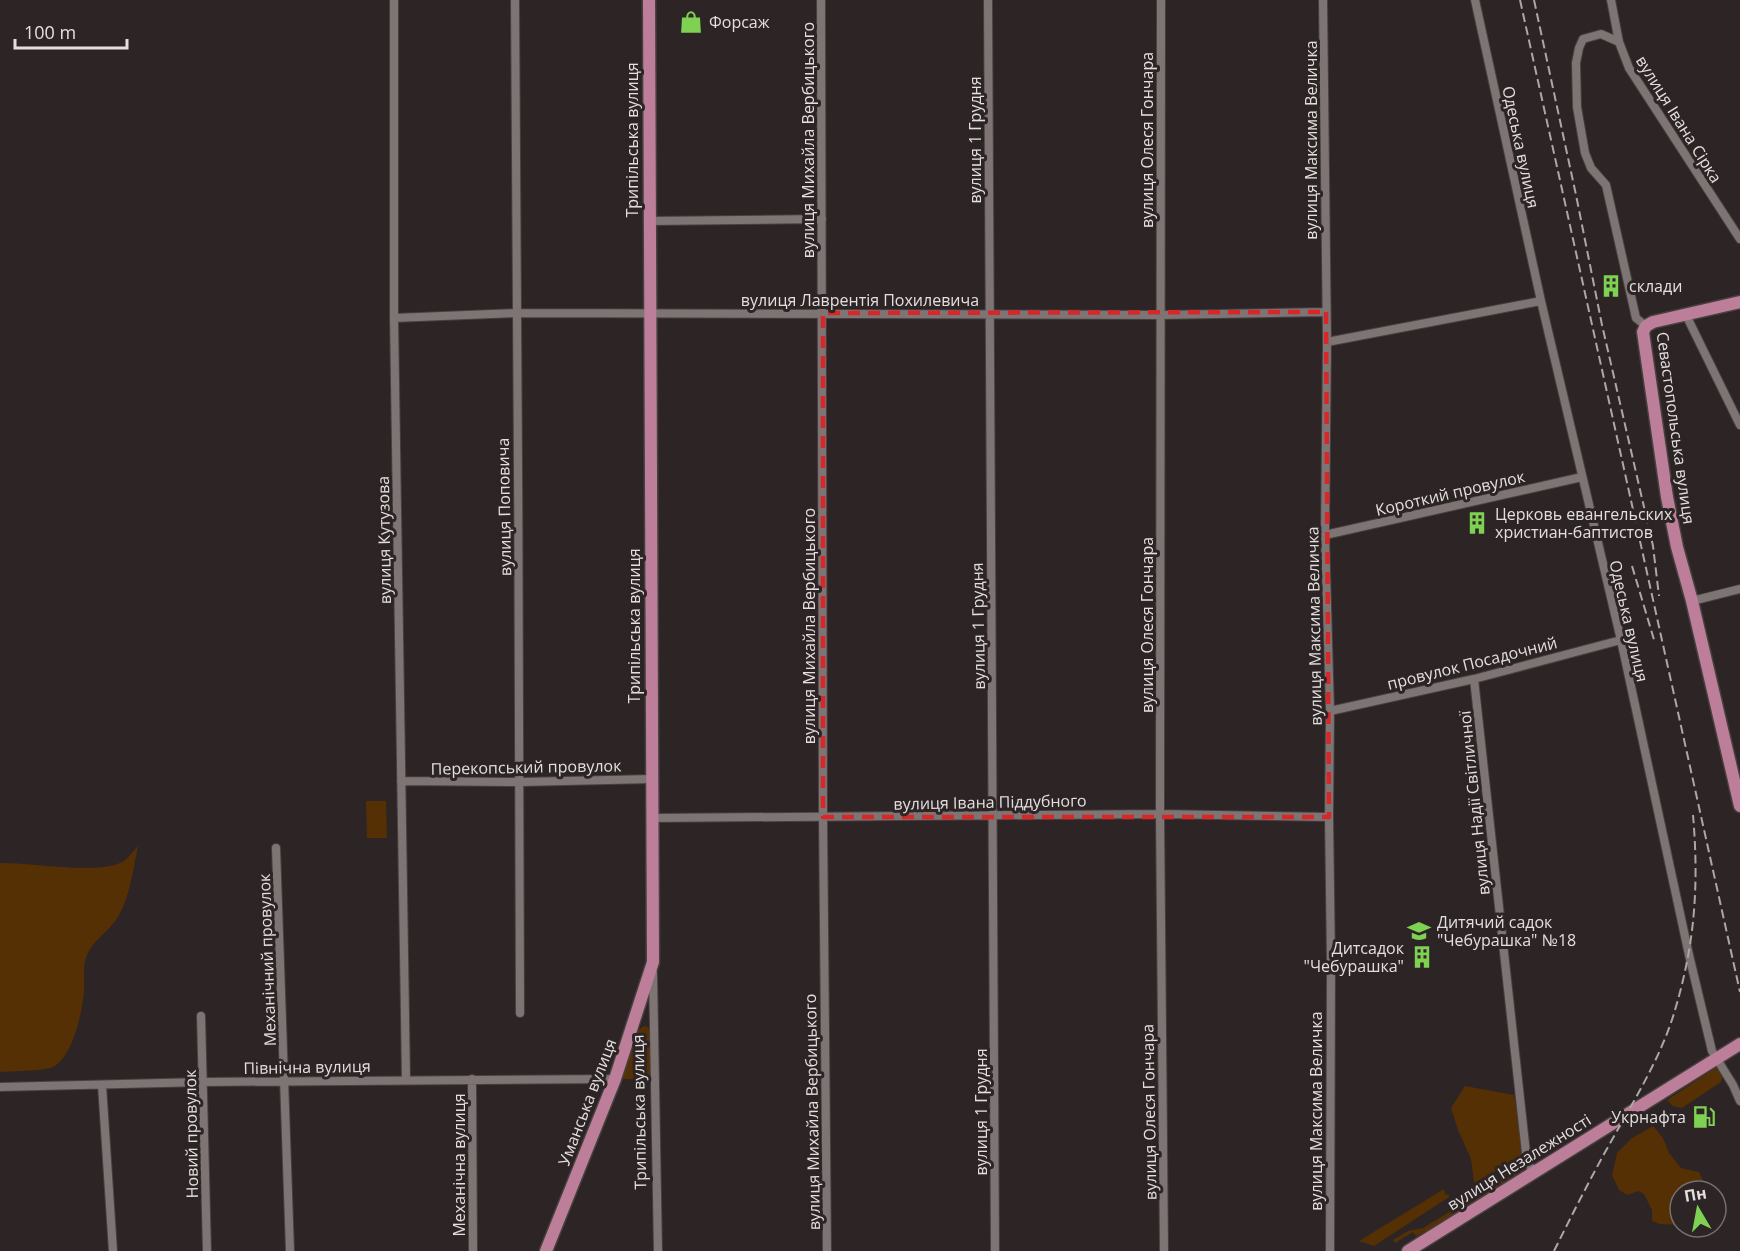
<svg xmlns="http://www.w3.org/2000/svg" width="1740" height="1251" viewBox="0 0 1740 1251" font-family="'Open Sans',sans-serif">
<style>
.green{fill:#543004}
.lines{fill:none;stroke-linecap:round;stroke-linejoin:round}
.minor-casing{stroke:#474040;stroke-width:10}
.primary-casing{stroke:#474040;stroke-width:15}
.minor{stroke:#7e7474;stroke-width:8}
.primary{stroke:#bd7e99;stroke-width:12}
.rail{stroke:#ada7a8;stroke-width:2;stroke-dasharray:9 4.5;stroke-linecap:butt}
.marked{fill:none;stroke:#d62828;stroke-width:4.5;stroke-dasharray:12 8;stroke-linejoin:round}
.labels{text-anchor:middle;stroke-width:6;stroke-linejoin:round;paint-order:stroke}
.poi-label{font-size:16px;fill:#e4dfdf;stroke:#2c2425;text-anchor:start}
.street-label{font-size:16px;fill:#e4dfdf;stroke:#2c2425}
</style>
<rect width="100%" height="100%" fill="#2c2425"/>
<path class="green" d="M366,801H386L387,838H367Z
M138,846C133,870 130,899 116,920C107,933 94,939 87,955C82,968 85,978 84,991C83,1010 72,1062 50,1068C39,1071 13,1071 0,1072V863C29,862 98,875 122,862C128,859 133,851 138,846Z
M644,1026L648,1027L650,1033L652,1079H620L637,1031Z
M1717,1067C1721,1072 1724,1076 1721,1082L1682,1108L1673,1106L1667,1100Z
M1465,1086L1514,1095L1524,1155L1474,1183L1471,1159L1458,1130L1451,1108Z
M1653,1126L1663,1138L1669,1153L1681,1168L1699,1172L1704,1183L1698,1191H1680V1225L1660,1224L1652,1221V1210L1644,1194L1638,1191L1627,1195L1619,1190L1612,1175L1617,1153L1632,1138Z
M1524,1166L1526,1170L1428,1231L1416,1236L1413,1232L1395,1243L1393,1240L1408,1231L1423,1228Z
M1444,1189L1445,1194L1449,1195V1197L1374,1246L1359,1241Z"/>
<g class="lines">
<g class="minor-casing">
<path id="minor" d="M394,0V318L406,1080
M515,0C516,338 521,675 520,1013
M821,0L823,817L827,1251
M988,0C989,417 994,834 995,1251
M1161,0L1160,814L1164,1251
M1323,0L1327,342L1325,535L1330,711L1329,817L1331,963L1330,1251
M1475,0L1541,301L1621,640L1689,955L1712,1051L1733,1085L1740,1101
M1611,0L1619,42L1601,34L1583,39L1579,48L1576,63L1577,107L1585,153L1591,168L1606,185L1636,318L1646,326
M1619,42L1629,68L1740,239
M649,221L822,219
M1686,315L1740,425
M394,318L516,313L1161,315L1326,312
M1327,342L1541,301
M1325,535L1582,477
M1692,601L1740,589
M1474,679L1527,1162L1534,1172
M1330,711L1474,679L1621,640
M401,781L521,782L652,779
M652,818L1160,814L1329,817
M276,848L290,1251
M653,973L658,1251
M201,1016L207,1251
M472,1079L473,1251
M102,1085L113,1251
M0,1087L203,1082L615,1079"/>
</g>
<g class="primary-casing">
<path id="primary" d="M1740,302L1653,322L1646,326L1643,332L1667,497L1677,547L1692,601L1740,806
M546,1251L615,1079L653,962L649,0
M1408,1251L1740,1044"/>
</g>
<use href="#minor" class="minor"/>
<use href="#primary" class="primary"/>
<path class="rail" d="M1520,0L1740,992
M1534,0L1576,195L1602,325L1653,546L1659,596
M1632,566L1655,643
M1554,1251C1573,1213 1592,1175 1613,1138C1636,1097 1662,1055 1675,1010C1695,943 1699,885 1693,815"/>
</g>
<path class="marked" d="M1326,312L1329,817H823V313Z"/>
<defs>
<g id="shop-bare" transform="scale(1.8)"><path d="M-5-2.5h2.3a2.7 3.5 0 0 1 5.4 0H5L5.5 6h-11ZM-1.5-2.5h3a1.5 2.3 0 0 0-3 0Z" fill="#7ed153" stroke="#2c2425" stroke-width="2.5" paint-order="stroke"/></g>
<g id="building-bare" transform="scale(1.8)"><path d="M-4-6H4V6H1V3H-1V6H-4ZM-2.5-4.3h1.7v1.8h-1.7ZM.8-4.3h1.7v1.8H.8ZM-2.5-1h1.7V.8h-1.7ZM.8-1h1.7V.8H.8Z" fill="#7ed153" stroke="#2c2425" stroke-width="2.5" paint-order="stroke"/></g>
<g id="school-bare" transform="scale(1.8)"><path d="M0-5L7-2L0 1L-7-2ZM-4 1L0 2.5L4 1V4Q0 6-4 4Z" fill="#7ed153" stroke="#2c2425" stroke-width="2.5" paint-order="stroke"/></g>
<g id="fuel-bare" transform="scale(1.8)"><path d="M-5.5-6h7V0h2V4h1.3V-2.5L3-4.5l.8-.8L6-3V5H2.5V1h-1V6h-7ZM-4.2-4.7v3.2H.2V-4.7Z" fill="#7ed153" stroke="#2c2425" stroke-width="2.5" paint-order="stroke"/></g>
</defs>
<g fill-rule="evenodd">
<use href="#shop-bare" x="691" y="22"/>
<use href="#building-bare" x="1611" y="286"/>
<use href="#building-bare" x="1477" y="523"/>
<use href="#school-bare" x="1419" y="931"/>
<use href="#building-bare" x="1422" y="957"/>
<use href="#fuel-bare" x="1704" y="1117"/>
</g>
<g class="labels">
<g class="poi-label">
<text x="709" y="28">Форсаж</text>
<text x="1629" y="292">склади</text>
<text x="1495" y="520">Церковь евангельских<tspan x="1495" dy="18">христиан-баптистов</tspan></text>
<text x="1437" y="928">Дитячий садок<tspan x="1437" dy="18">"Чебурашка" №18</tspan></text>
<text x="1404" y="954" text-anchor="end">Дитсадок<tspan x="1404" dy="18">"Чебурашка"</tspan></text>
<text x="1686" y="1123" text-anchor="end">Укрнафта</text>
</g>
<g class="street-label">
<text transform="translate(1679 119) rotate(58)" y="6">вулиця Івана Сірка</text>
<text transform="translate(632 140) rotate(-90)" y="6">Трипільська вулиця</text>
<text transform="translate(808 140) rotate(-90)" y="6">вулиця Михайла Вербицького</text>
<text transform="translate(975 140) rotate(-90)" y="6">вулиця 1 Грудня</text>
<text transform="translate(1147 140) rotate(-90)" y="6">вулиця Олеся Гончара</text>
<text transform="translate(1311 140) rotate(-90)" y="6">вулиця Максима Величка</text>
<text transform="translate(1521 147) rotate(78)" y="6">Одеська вулиця</text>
<text x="860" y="306">вулиця Лаврентія Похилевича</text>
<text transform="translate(1676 428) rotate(82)" y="6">Севастопольська вулиця</text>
<text transform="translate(1450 493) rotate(-13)" y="6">Короткий провулок</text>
<text transform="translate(504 507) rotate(-91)" y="6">вулиця Поповича</text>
<text transform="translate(384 540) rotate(-91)" y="6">вулиця Кутузова</text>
<text transform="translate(1629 621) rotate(77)" y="6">Одеська вулиця</text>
<text transform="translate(1147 625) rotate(-90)" y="6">вулиця Олеся Гончара</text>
<text transform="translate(634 626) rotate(-90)" y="6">Трипільська вулиця</text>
<text transform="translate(809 626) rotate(-90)" y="6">вулиця Михайла Вербицького</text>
<text transform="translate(978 626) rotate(-91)" y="6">вулиця 1 Грудня</text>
<text transform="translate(1314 626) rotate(-91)" y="6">вулиця Максима Величка</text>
<text transform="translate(1472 663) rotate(-14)" y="6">провулок Посадочний</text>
<text transform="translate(526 767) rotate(-1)" y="6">Перекопський провулок</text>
<text transform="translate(990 802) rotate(-1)" y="6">вулиця Івана Піддубного</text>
<text transform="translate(1474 803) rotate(-96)" y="6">вулиця Надії Світличної</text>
<text transform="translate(267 960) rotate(-92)" y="6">Механічний провулок</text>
<text transform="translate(307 1067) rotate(-1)" y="6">Північна вулиця</text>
<text transform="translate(587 1102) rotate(-69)" y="6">Уманська вулиця</text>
<text transform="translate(1316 1111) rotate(-90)" y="6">вулиця Максима Величка</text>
<text transform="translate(639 1112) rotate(-91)" y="6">Трипільська вулиця</text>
<text transform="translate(812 1112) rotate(-91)" y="6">вулиця Михайла Вербицького</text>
<text transform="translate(981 1112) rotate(-90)" y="6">вулиця 1 Грудня</text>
<text transform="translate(1149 1112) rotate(-91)" y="6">вулиця Олеся Гончара</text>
<text transform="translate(191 1134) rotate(-91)" y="6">Новий провулок</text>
<text transform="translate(1519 1162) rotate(-32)" y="6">вулиця Незалежності</text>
<text transform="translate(459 1165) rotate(-90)" y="6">Механічна вулиця</text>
</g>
</g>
<g transform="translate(1698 1209) rotate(350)"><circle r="28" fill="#2c2425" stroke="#766f6f" stroke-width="1.5"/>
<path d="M0-4.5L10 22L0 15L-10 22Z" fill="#7ed153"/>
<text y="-9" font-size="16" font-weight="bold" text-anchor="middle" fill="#e4dfdf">Пн</text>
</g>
<path d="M15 39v9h112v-9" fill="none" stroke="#e4dfdf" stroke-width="3"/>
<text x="24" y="39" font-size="18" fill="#e4dfdf" stroke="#2c2425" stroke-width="4.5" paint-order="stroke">100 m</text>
</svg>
